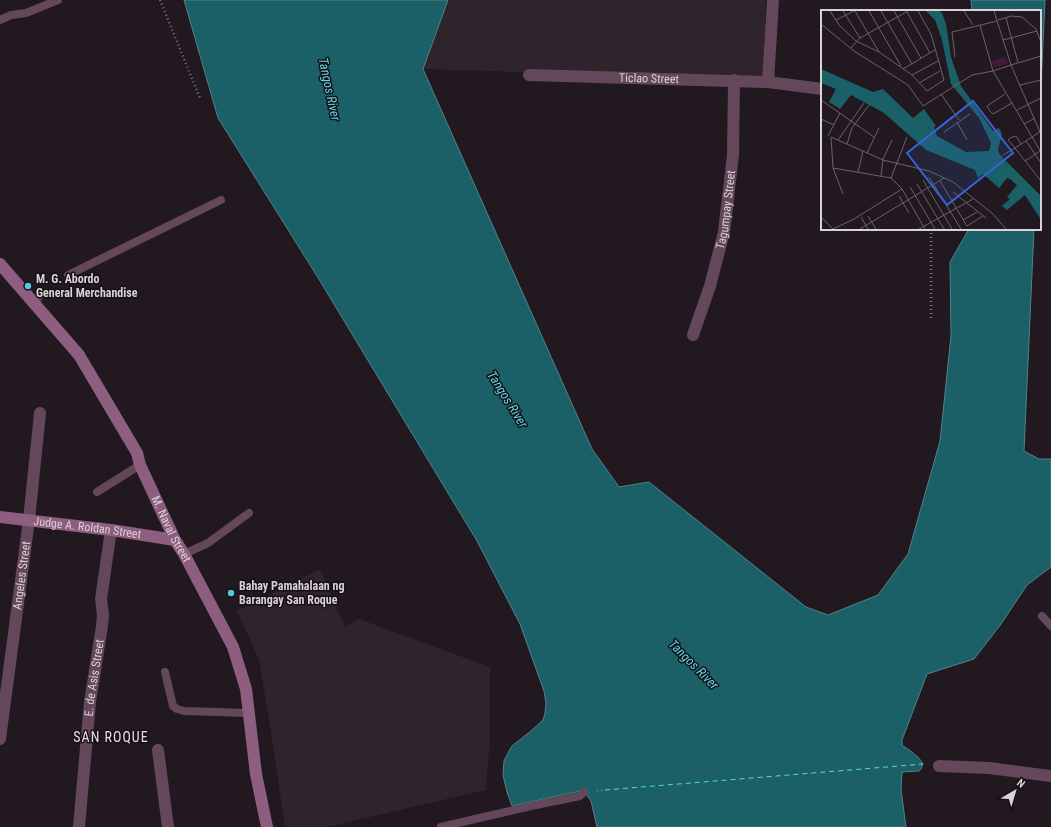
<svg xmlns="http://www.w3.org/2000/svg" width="1051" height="827" viewBox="0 0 1051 827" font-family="'Roboto Condensed',sans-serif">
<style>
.built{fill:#2f232c}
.water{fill:#1a6066;stroke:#538288}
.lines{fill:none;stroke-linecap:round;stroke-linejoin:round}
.ferry{stroke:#58dae6;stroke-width:1;stroke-dasharray:5 4;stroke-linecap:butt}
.path{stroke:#7a7479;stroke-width:2.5;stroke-dasharray:1 3;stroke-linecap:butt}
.lane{stroke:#64475b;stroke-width:8}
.street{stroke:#64475b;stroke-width:12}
.secondary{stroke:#8d5e7f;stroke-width:12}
.poi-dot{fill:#52cbd7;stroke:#181015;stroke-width:1.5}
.labels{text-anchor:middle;stroke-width:3;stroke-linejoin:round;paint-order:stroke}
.street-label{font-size:12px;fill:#d8d3d7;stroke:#181015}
.poi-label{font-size:12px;font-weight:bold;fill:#d8d3d7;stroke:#181015;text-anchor:start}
.water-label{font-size:13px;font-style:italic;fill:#58dae6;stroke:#181015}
.quarter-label{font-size:14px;letter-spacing:1px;fill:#eadfe6;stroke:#181015}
.inset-river{fill:none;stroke:#1a6066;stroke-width:2}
.inset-road{fill:none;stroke:#6a6369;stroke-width:1}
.view{fill:#3962d8;fill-opacity:0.15;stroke:#3962d8;stroke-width:2}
.inset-edge{fill:none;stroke:#d8d3d7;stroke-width:2}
</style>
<rect width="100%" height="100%" fill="#21191f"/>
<path class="built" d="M448,0H766L763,80L423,69Z
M320,569L345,627L359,619L490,667V739L486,790L327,827H285L270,726L259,660L237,611Z"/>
<path class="water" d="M184,0H448L423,69L592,449L619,487L649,482L806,607L828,615L878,595L908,554L940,441L951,336L950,262L969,229H1034L1024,451L1039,459H1051V567L1027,585L1001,624L974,659L927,674L902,740V745C910,751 918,755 923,764L921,769L919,771L902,772L901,790L906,827H597L591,801L586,794L581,791L566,794L512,806L507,792L503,775L504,761L508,753L512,746L531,731L543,720L545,713L546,703L544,691L520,624L477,541L317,276L218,118Z
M971,0H1045L1040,109V11H972Z"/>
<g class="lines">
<path class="ferry" d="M605,790L923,764"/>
<path class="path" d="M160,0L200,98
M931,318V229
M597,791L605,790"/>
<path class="lane" d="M0,20L11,15L26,13L58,0
M68,275L221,200
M34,303L41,294
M97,492L140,465
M184,554L208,543L249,513
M1042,616L1051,626
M165,672L173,706L177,709L184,711L249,713
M441,827L531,806L580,796L584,792"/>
<g class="street">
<path id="s1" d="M529,75L768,82L822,89"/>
<path d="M768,82L773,0"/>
<path id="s2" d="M693,335L710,286L724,232L733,155L734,80"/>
<path id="s3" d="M0,739L29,520L40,413"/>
<path d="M158,750L168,827"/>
<path d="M939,766L989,768L1051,776"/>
<path id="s4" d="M79,827L90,702L102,626L103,615L101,599L111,530"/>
</g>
<g class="secondary">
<path id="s5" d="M0,264L79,355L137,453L140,465L175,540L184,554L233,647L246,689L256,774L267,827"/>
<path id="s6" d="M0,517L111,530L175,540"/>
</g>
</g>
<g class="poi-dot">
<circle cx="28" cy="286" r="4"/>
<circle cx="231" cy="593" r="4"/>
</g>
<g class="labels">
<g class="street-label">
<text dy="4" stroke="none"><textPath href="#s1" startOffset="120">Ticlao Street</textPath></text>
<text dy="4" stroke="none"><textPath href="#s2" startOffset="130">Tagumpay Street</textPath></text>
<text dy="4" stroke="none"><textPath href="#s6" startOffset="88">Judge A. Roldan Street</textPath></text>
<text dy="4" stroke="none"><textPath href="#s5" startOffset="318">M. Naval Street</textPath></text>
<text dy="4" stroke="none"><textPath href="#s3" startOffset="165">Angeles Street</textPath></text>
<text dy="4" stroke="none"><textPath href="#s4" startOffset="150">E. de Asis Street</textPath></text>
</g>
<g class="poi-label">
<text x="36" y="283">M. G. Abordo<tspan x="36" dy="14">General Merchandise</tspan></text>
<text x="239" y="590">Bahay Pamahalaan ng<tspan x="239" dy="14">Barangay San Roque</tspan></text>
</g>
<g class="water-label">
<text transform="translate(330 89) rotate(78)" y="5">Tangos River</text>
<text transform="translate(508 399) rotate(58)" y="5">Tangos River</text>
<text transform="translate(694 664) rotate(45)" y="5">Tangos River</text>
</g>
<g class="quarter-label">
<text x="111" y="742">SAN ROQUE</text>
</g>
</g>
<g transform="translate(821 10)">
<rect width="220" height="220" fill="#21191f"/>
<path d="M185,47L187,54L173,57L170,51Z" fill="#401b37"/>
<path d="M105,1H119L121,3L125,14L130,47L140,76L172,121L178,118L181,124L177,140L179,145L220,186V210L204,185L186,200L181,196L189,189L186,187L196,175L189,169L186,168L178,178L162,164L157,168L154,160L105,140L63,103L30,85L19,99L8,92L15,79L0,73V59L52,82L62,79L92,108L103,99L115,116L113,117L116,126L145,142L168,141L170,133L158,108L130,74L121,30L114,10Z" fill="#1a6066"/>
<path class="inset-river" d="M163,163L181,146"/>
<path class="inset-road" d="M9,1L18,15L35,31L58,42L91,65L106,81L123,70L110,24L97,1M22,1L39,28M34,1L58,42M48,1L80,56M60,1L91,54M73,1L100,48M143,1L152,15M173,1L190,55L172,61L211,127L194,138L220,171M86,2L109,43M185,8L197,52M15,10L33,1M177,10L190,6L201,7L215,19L220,32M0,14L33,41L87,75L102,96L151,65L172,61L159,15M182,30L216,21M30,38L39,28L87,1M134,47L131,22L176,11M82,59L114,40M91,65L117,51M98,73L119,61M199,75L220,70M120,84L138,110M184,84L166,96L169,101L172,104L191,93M0,90L53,127M196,100L220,88M0,109L13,115M136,112L146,130M203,114L214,108M123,122L149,104M219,122L190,55L220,46M219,122L211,127L220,142M7,126L19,103M17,130L43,93M205,131L220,153M26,134L31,118L48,95M46,143L58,118M182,145L194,138L187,130L189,128L195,126L200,134M204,151L219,141M12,158L22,184M37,162L42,141M60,166L62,149L71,130M108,167L140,219M70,168L86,127M102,170L131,219M119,171L146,216L162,206M96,174L123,219M89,177L114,219M132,182L165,208M78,186L88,203M47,206L55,219M0,207L12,219L33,209L81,179M40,207L47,219M142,210L156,202M39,219L123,168M98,219L152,189M104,219L81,179L70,168L12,158L10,127L62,150L108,161L132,172L172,204L185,219"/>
<path class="view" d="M152,91L192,143L126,195L86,143Z"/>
<rect width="220" height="220" class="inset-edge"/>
</g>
<g transform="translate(1015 791) rotate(38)" stroke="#181015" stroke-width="3" paint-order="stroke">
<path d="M0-3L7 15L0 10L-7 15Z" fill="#d8d3d7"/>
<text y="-6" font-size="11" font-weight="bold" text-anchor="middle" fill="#d8d3d7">N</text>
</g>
</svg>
